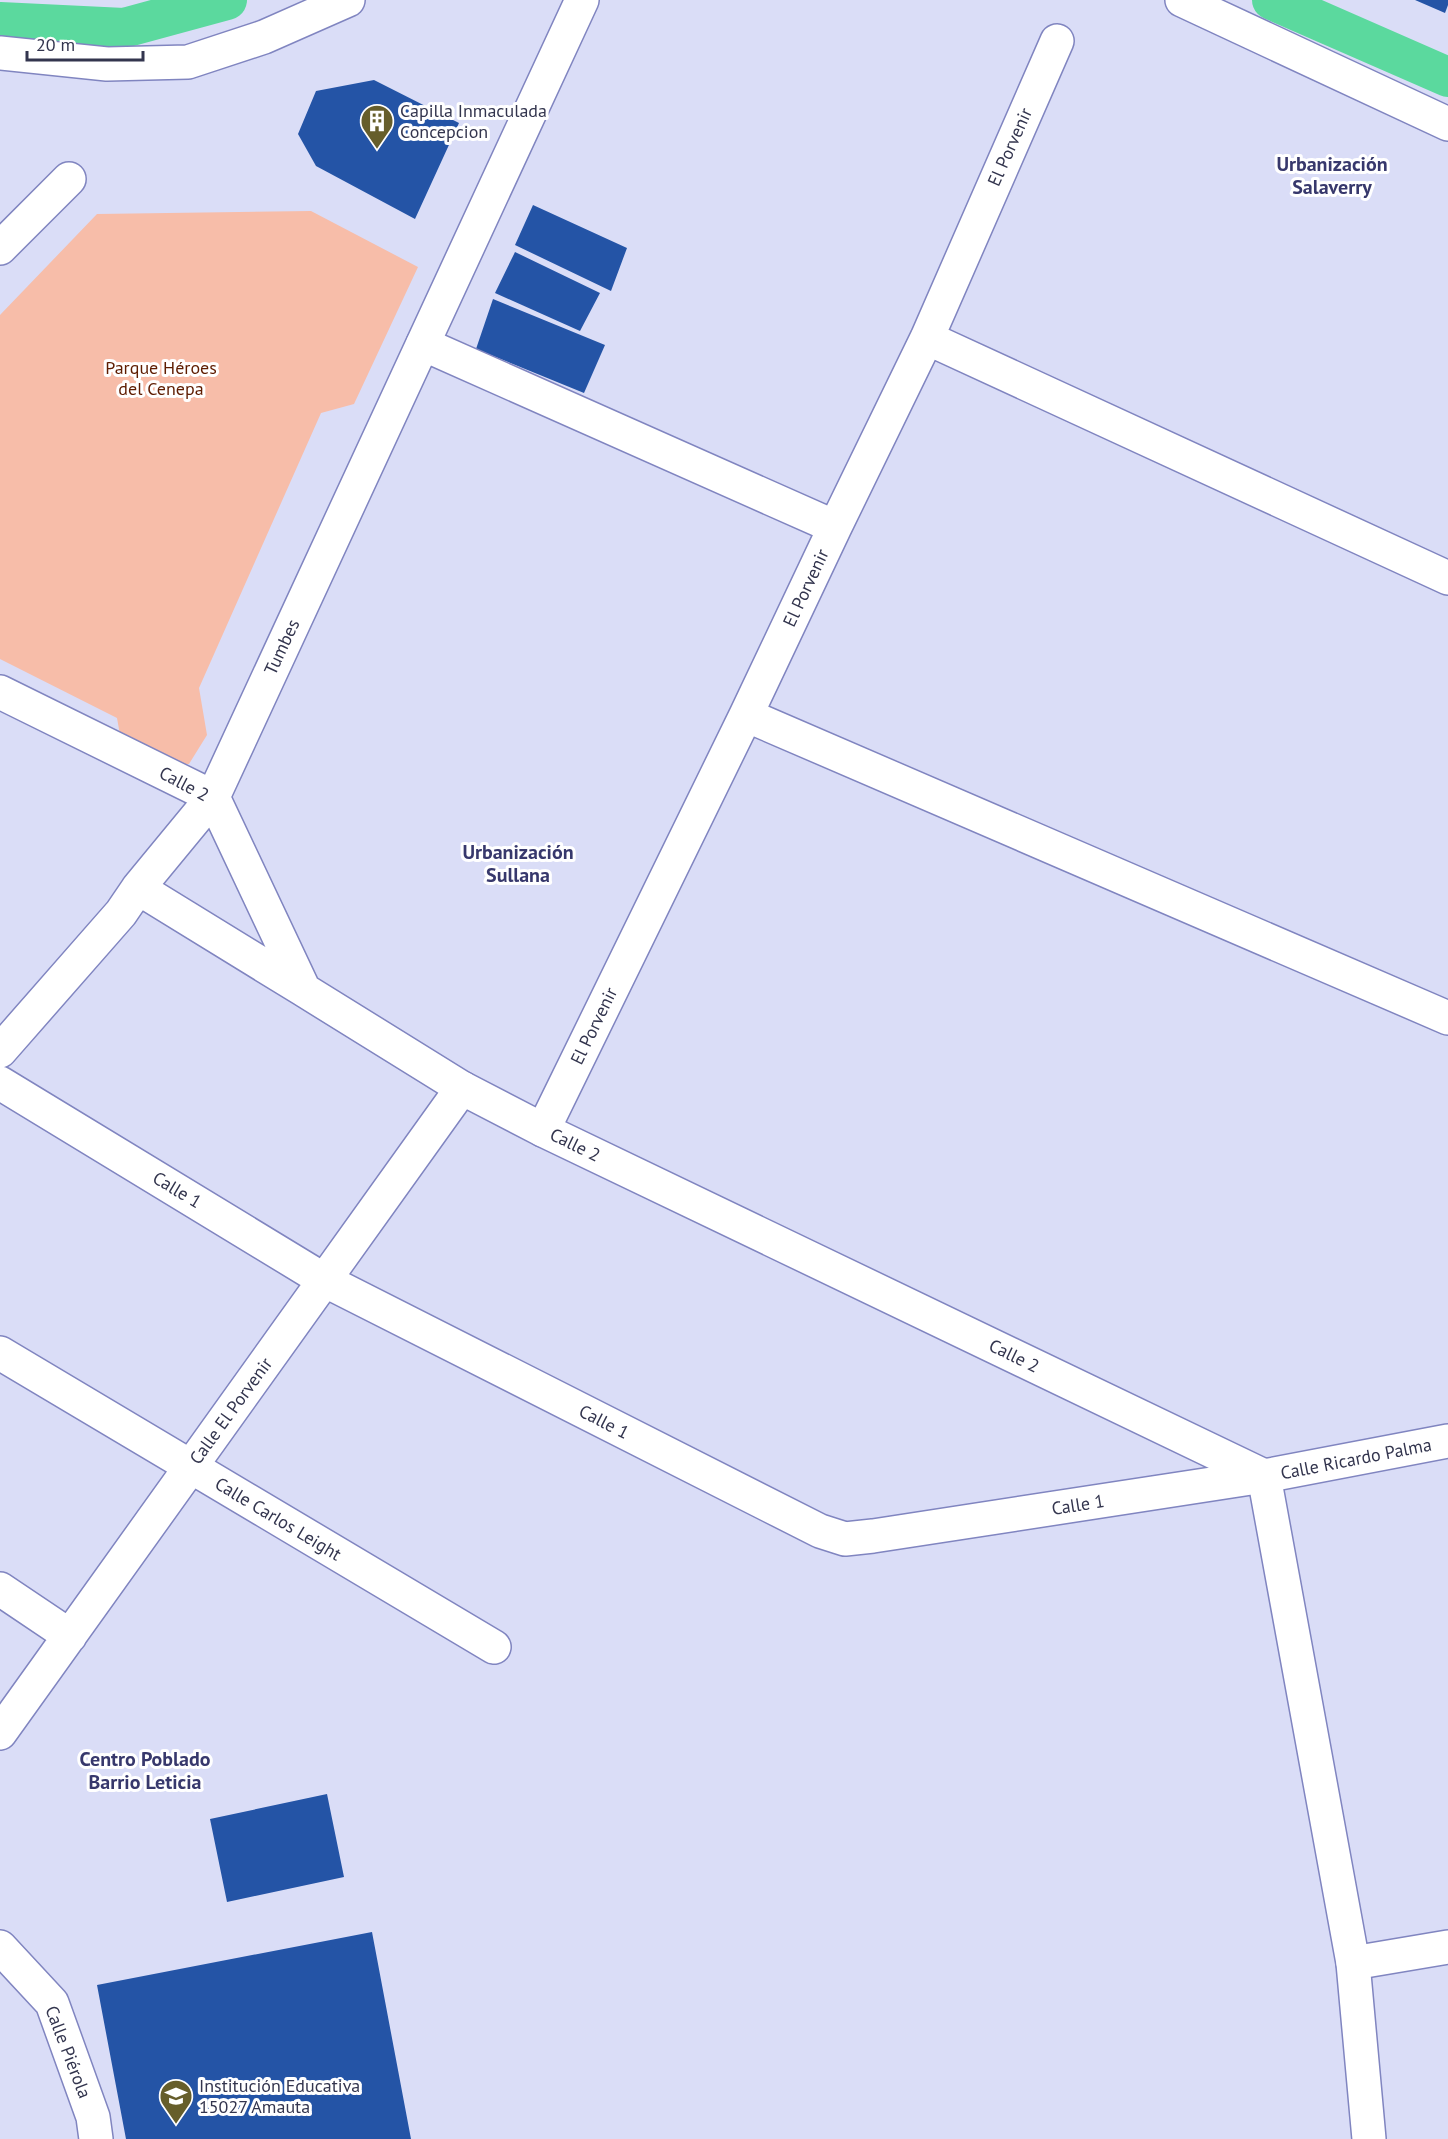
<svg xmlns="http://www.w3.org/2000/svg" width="1448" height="2139" viewBox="0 0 1448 2139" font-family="'PT Sans',sans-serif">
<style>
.green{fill:#f7bda9}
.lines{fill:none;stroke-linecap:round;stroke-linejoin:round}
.canal{stroke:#5bd99e;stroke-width:40}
.building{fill:#2454a6}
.minor-casing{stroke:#8085c0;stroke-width:36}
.tertiary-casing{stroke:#8085c0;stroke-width:36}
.minor{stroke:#fff;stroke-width:33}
.tertiary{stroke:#fff;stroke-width:33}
.labels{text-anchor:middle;stroke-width:6;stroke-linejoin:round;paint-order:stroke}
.poi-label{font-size:18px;fill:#33354e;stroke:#fff;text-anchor:start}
.street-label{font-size:18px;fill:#33354e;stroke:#fff}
.park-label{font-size:18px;fill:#5e1c00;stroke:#fff}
.neighbourhood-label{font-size:20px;font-weight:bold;fill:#37386c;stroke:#fff}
</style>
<rect width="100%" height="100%" fill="#daddf7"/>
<path class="green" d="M311,211L418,267L354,404L321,413L199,688L207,735L189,764H170L122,746L117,718L0,659V315L97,214Z"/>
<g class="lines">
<path class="canal" d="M1272,0L1448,77
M0,22L124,28L227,0"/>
</g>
<path class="building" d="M1415,0H1448V5L1445,13Z
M374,80L459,123L415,219L316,166L298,134L316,91Z
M533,205L627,248L611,291L515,245Z
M515,252L600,293L580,331L495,293Z
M493,299L605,345L584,393L476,349Z
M327,1794L344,1877L227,1902L210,1819Z
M372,1932L411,2139H126L97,1985Z"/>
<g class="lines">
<g class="minor-casing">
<path id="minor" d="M1182,0L1448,124
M0,53L107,64L188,62L264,37L348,0
M0,248L69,179
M927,338L1448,578
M423,344L835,527
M0,692L213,797
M746,715L1448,1018
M0,1083L324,1280L820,1531L845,1539L873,1536L1264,1476L1448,1441
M543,1130L746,715L835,527L927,338L1057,41
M0,1353L494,1647
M0,1589L70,1636
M0,1733L462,1088
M0,1947L52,2003L93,2117L96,2139
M1353,1963L1448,1947"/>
</g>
<g class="tertiary-casing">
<path id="tertiary" d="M213,797L304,990L462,1088L543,1130L1264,1476L1353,1963L1369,2139
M138,888L304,990
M0,1051L121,913L138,888L213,797L582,0"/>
</g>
<use href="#minor" class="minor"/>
<use href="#tertiary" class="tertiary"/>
</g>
<defs>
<g id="building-pin" transform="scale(1.725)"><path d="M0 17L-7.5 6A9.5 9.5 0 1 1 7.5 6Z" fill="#665e2b" stroke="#fff"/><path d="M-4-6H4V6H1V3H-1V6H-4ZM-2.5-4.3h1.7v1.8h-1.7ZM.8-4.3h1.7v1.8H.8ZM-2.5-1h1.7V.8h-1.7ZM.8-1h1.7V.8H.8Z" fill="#fff"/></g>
<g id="school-pin" transform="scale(1.725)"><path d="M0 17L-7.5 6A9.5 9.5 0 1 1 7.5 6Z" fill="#665e2b" stroke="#fff"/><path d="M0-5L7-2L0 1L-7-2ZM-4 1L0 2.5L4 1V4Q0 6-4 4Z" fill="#fff"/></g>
</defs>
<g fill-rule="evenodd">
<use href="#building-pin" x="377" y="121"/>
<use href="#school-pin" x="176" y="2096"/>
</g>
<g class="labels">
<g class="poi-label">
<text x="400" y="117">Capilla Inmaculada<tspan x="400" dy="21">Concepcion</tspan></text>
<text x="199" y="2092">Institución Educativa<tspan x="199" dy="21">15027 Amauta</tspan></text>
</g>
<g class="street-label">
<text transform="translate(1010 147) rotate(-66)" y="6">El Porvenir</text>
<text transform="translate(806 588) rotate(-65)" y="6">El Porvenir</text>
<text transform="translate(282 647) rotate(-65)" y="6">Tumbes</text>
<text transform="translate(184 784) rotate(28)" y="6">Calle 2</text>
<text transform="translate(594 1026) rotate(-64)" y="6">El Porvenir</text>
<text transform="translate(575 1145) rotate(26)" y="6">Calle 2</text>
<text transform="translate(177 1190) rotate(31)" y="6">Calle 1</text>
<text transform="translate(1014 1356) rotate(26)" y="6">Calle 2</text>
<text transform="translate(231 1411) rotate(-54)" y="6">Calle El Porvenir</text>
<text transform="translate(604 1422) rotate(27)" y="6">Calle 1</text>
<text transform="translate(1356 1459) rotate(-11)" y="6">Calle Ricardo Palma</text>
<text transform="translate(1078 1505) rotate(-9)" y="6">Calle 1</text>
<text transform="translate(278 1519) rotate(31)" y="6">Calle Carlos Leight</text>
<text transform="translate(68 2052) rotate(69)" y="6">Calle Piérola</text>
</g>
<g class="park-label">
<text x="161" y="374">Parque Héroes<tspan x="161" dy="21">del Cenepa</tspan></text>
</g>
<g class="neighbourhood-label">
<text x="1332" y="171">Urbanización<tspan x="1332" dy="23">Salaverry</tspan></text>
<text x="518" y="859">Urbanización<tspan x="518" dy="23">Sullana</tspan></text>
<text x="145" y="1766">Centro Poblado<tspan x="145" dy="23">Barrio Leticia</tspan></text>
</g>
</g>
<path d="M27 51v9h116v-9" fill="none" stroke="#33354e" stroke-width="3"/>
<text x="36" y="51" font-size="18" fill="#33354e" stroke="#ffffff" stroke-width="4.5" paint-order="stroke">20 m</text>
</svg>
